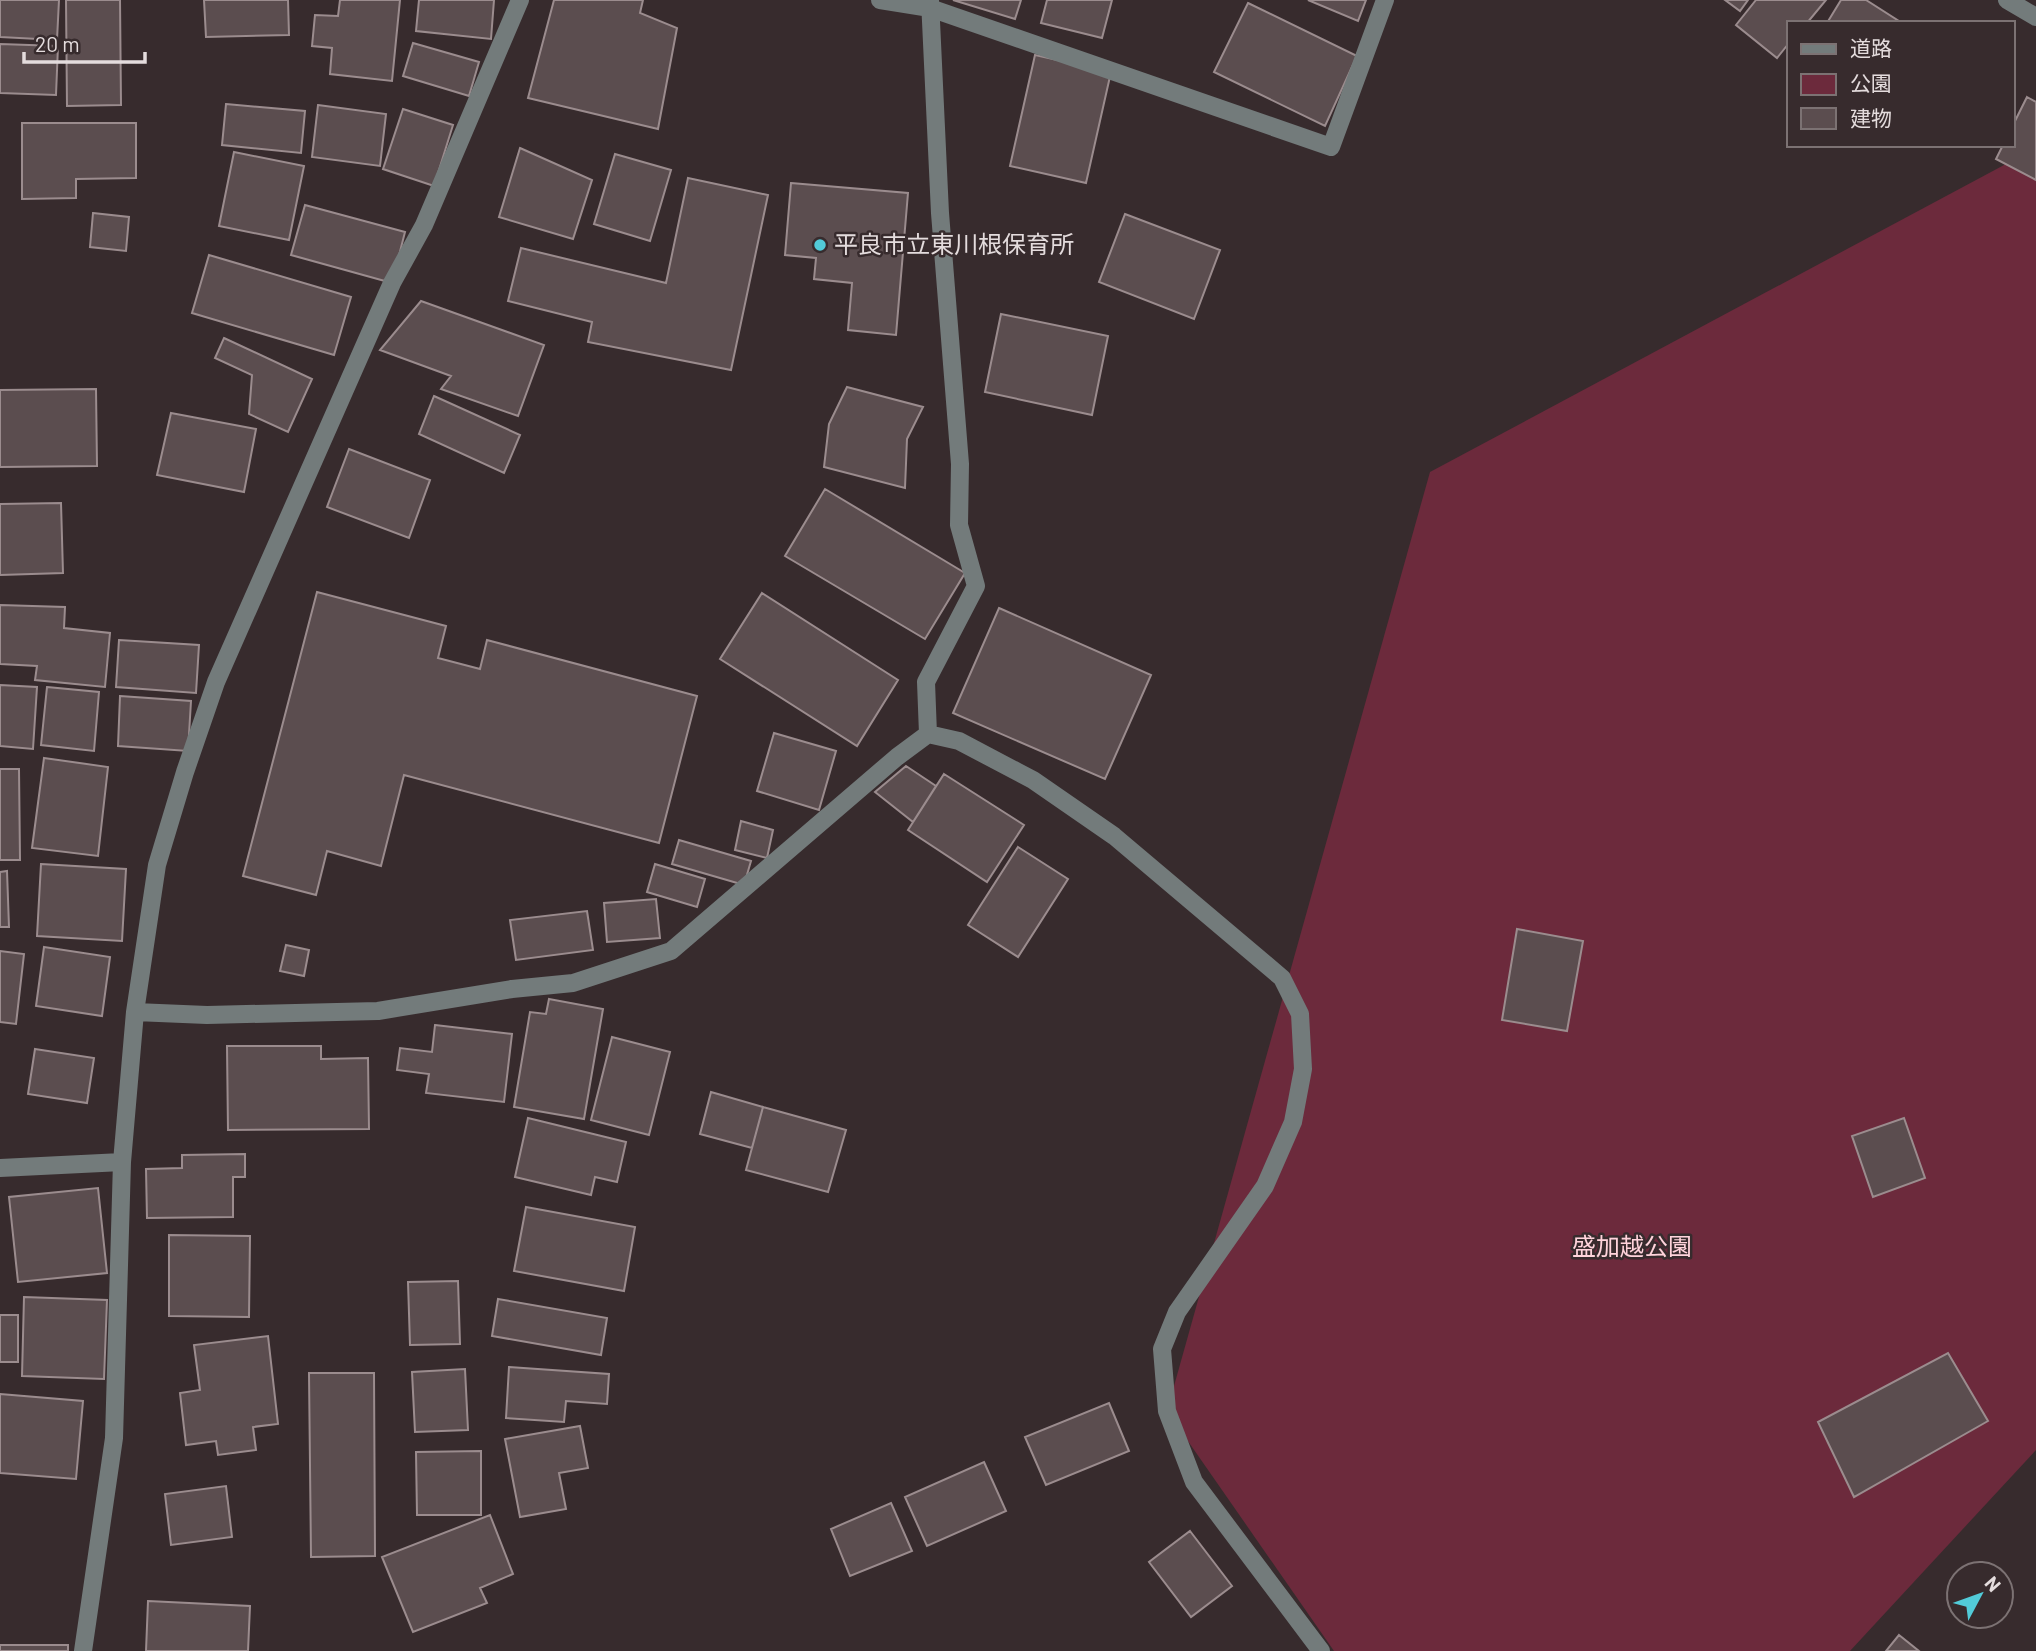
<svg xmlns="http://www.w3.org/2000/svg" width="2036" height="1651" viewBox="0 0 2036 1651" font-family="Barlow,'Noto Sans JP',sans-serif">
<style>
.green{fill:#6c2a3c}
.building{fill:#5b4d4f;stroke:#9b8c8e;stroke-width:2}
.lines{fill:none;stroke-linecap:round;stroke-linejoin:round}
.minor{stroke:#737b7b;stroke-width:18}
.poi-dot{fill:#52cbd8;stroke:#372b2d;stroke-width:2.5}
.labels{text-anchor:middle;stroke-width:5;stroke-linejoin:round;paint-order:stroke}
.poi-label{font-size:24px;fill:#e4dcdd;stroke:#372b2d;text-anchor:start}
.park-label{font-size:24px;fill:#ffd3db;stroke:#372b2d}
</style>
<rect width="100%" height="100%" fill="#372b2d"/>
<path class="green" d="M2036,148V1450L1850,1651H1334L1167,1411L1430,472Z"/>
<path class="building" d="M0,0H59L57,40L0,37Z
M66,0H120L121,105L67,106Z
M204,0H288L289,35L206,37Z
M340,0H400L392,81L330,74L332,48L312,46L315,15L338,16Z
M419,0H494L491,39L416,31Z
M554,0H643L640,13L677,28L658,129L528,98Z
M953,0H1021L1015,19Z
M1047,0H1112L1102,38L1041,23Z
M1308,0H1366L1358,21Z
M1725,0H1748L1740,11Z
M1756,0H1826L1807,23H1789V43L1777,58L1736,25Z
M1841,0H1866L1902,23H1827Z
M1248,3L1357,56L1325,126L1214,72Z
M413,43L479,62L469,96L403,76Z
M0,44L58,46L56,95L0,93Z
M1035,55L1111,72L1086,183L1010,166Z
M2027,97L2036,102V180L1996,159L2003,145H2013V125Z
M226,104L305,111L301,153L222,145Z
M318,105L386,114L380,166L312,157Z
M403,109L453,125L434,186L383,169Z
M22,123H136V178L76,179V198L22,199Z
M520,148L592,180L573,239L499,217Z
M234,152L304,166L289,240L219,226Z
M615,154L671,170L650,241L594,224Z
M688,178L768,195L731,370L588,342L592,322L508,301L521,248L666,283Z
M791,183L908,193L896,335L848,330L852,283L814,279L816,258L785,255Z
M305,205L405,232L392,283L291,255Z
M93,213L129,217L126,251L90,247Z
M1125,214L1220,250L1194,319L1099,282Z
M209,255L351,297L334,355L192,313Z
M421,301L544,345L518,416L441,389L451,376L380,350Z
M1001,314L1108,336L1092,415L985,392Z
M224,338L312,379L288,432L249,414L252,375L215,358Z
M847,387L923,407L907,439L905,488L824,467L829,424Z
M96,389L97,466L0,467V390Z
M434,396L520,435L504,473L419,434Z
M171,413L256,429L244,492L157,475Z
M349,449L430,480L409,538L327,507Z
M825,489L965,573L925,639L785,556Z
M61,503L63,573L0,575V504Z
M317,592L446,626L438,658L480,669L487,640L697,696L659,843L404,775L381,866L327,851L316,895L243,876Z
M762,593L898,680L857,746L720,659Z
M0,605L65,607L64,628L110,633L105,687L35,680L37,666L0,664Z
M999,608L1151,675L1105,779L953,713Z
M119,640L199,645L196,693L116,687Z
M0,685L37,687L33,749L0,746Z
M47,687L99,692L94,751L41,745Z
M120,696L191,701L188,751L118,746Z
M774,733L836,751L819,810L757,791Z
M44,758L108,767L98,856L32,848Z
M906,766L936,786L913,822L875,792Z
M0,769H19L20,860H0Z
M944,774L1024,825L987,882L908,830Z
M741,821L773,830L767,858L735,850Z
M679,840L751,861L744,885L672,864Z
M1018,847L1068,879L1018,957L968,925Z
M41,864L126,869L122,941L37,936Z
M655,864L705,879L697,907L647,892Z
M7,871L9,927H0V872Z
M656,899L660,938L607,942L604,903Z
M587,911L593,950L516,960L510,920Z
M1517,929L1583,941L1567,1031L1502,1020Z
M286,945L309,950L304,976L280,971Z
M44,947L110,957L102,1016L36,1006Z
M0,951L24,954L16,1024L0,1022Z
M549,999L603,1009L584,1119L514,1107L530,1012L546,1014Z
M435,1025L512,1034L504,1102L426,1093L429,1074L397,1070L400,1048L432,1052Z
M612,1037L670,1052L649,1135L591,1120Z
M227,1046H321V1059L368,1058L369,1129L228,1130Z
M35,1049L94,1058L87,1103L28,1094Z
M711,1092L763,1107L752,1148L700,1134Z
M763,1107L846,1130L828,1192L746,1170Z
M528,1118L626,1142L617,1182L595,1177L591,1195L515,1177Z
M1904,1118L1925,1178L1873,1197L1852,1136Z
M245,1154V1177H233V1217L147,1218L146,1169L182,1168V1155Z
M98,1188L107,1273L18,1282L9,1197Z
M526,1207L635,1227L624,1291L514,1271Z
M169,1235L250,1236L249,1317L169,1316Z
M458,1281L460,1344L410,1345L408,1282Z
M24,1297L107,1300L104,1379L22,1376Z
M498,1299L607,1318L601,1355L492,1336Z
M0,1315H18V1362H0Z
M268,1336L278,1424L253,1427L256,1450L218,1455L216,1441L186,1445L180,1393L200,1390L194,1345Z
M1948,1353L1988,1421L1854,1497L1818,1422Z
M509,1367L609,1374L607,1404L566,1401L564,1422L506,1418Z
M465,1369L468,1430L415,1432L412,1372Z
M309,1373H374L375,1556L311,1557Z
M0,1394L83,1401L76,1479L0,1473Z
M1109,1403L1129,1451L1046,1485L1025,1437Z
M580,1426L588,1468L559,1473L566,1509L520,1517L505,1439Z
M481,1451V1515H417L416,1452Z
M984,1462L1006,1511L927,1546L905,1497Z
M226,1486L232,1537L171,1545L165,1494Z
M891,1503L912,1551L850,1576L831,1529Z
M490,1515L513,1574L480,1588L487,1603L413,1632L382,1557Z
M1190,1531L1232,1586L1191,1617L1149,1562Z
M148,1601L250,1606L248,1651H146Z
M1899,1635L1919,1651H1886Z
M0,1645H68V1651H0Z"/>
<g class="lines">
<path class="minor" d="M880,0L930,8L1331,147L1385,0
M2007,0L2036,17
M928,734L959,741L1033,780L1114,836L1282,978L1300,1014L1303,1069L1293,1122L1265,1186L1177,1312L1162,1349L1167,1411L1194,1482L1321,1651
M928,734L926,682L976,586L959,525L960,464L940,213L930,0
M135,1012L207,1015L378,1011L512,989L573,983L671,951L897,757L928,734
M0,1168L122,1162
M83,1651L114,1438L122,1162L135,1012L157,865L185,772L216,682L392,283L424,225L520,0"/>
</g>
<circle class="poi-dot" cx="820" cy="245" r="7"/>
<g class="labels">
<g class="poi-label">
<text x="834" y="253">平良市立東川根保育所</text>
</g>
<g class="park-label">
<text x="1632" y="1255">盛加越公園</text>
</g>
</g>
<rect x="1787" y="21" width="228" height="126" fill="#372b2d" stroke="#7c7273" stroke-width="2"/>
<rect x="1801" y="44" width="35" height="10" fill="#737b7b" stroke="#7c7273" stroke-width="2"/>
<text x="1850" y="56" font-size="21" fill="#e4dcdd">道路</text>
<rect x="1801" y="74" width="35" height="21" fill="#6c2a3c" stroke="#7c7273" stroke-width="2"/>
<text x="1850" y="91" font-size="21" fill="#e4dcdd">公園</text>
<rect x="1801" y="108" width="35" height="21" fill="#5b4d4f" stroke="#7c7273" stroke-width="2"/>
<text x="1850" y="126" font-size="21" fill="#e4dcdd">建物</text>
<g transform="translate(1980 1595) rotate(49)"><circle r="33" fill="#372b2d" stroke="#7c7273" stroke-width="2"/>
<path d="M0-5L12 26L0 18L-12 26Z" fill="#52cbd8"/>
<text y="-10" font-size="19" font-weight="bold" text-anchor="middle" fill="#e4dcdd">N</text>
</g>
<path d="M24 52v10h121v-10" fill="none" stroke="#e4dcdd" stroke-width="3.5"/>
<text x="35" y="52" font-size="21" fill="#e4dcdd" stroke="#372b2d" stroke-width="5" paint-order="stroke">20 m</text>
</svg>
